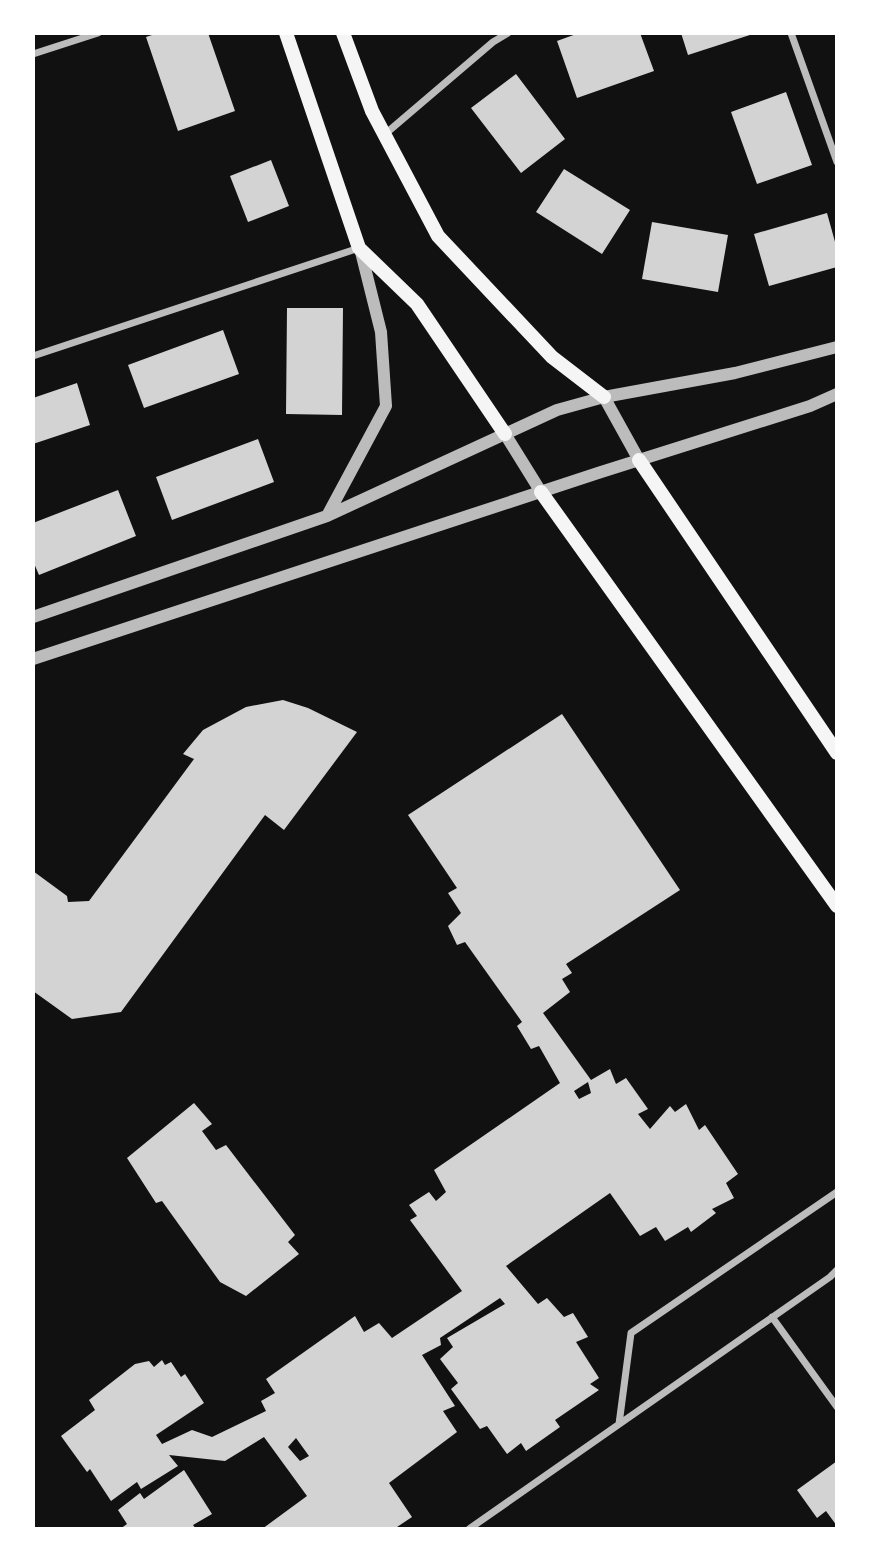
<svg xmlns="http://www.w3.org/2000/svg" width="870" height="1562" viewBox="0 0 870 1562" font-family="Rubik,sans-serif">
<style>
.building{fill:#d3d3d3;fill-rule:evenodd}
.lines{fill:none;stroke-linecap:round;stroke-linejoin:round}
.minor{stroke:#bcbcbc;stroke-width:7}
.tertiary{stroke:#bcbcbc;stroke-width:12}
.secondary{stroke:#f5f5f5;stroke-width:14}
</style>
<rect width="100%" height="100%" fill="#111"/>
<path class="building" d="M158,33H208L235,111L178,131L146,37Z
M579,33H640L654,71L577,98L557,41Z
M681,33H752L753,34L688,55Z
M516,74L565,139L521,173L471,108Z
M786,92L812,165L757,184L731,112Z
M271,160L289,206L248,222L230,176Z
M564,169L630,210L602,254L536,212Z
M827,213L837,249V267L769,286L754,234Z
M652,222L728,235L718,292L642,279Z
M287,308H343L342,415L286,414Z
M223,330L239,374L144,408L128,365Z
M77,383L90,425L33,444V398Z
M258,439L274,482L172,520L156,477Z
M118,490L136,536L39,575L33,561V523Z
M283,700L308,708L357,732L284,830L265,815L121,1012L72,1019L33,991V871L67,896L68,902L89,901L194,759L183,754L203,730L246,707Z
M562,714L680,890L566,964L572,973L562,979L570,992L543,1013L591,1080L610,1069L616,1084L626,1078L648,1109L638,1114L650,1129L670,1106L675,1112L686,1104L699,1130L705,1125L738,1174L726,1183L734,1198L712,1209L716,1213L691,1232L688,1227L665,1241L656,1227L640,1236L610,1193L506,1266L538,1304L547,1298L564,1317L573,1313L588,1337L576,1342L599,1378L590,1384L599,1390L555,1420L560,1427L526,1451L521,1443L507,1454L487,1426L480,1429L451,1389L458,1383L440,1359L453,1347L447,1338L505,1304L500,1298L440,1338L441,1345L422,1355L455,1406L443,1411L457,1432L389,1483L412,1517L394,1529H262L307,1496L264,1437L225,1461L169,1455L178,1466L141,1489L137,1482L111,1501L90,1469L87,1472L61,1436L95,1410L89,1400L135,1364L149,1361L154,1367L162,1360L165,1365L171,1362L181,1377L185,1374L204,1403L156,1435L162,1444L192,1430L212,1437L266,1411L261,1401L275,1393L266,1379L355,1316L364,1332L379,1323L392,1338L462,1291L410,1220L417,1216L409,1205L429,1192L436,1201L446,1192L434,1170L560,1083L539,1046L531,1049L517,1026L522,1022L465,942L457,945L448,926L461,913L448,893L457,888L408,815ZM588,1082L591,1093L579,1099L574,1091ZM296,1438L309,1456L300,1461L288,1447Z
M194,1103L212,1124L202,1131L216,1150L226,1145L295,1235L288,1242L299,1254L246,1296L220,1282L162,1201L156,1203L127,1158Z
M837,1461V1526L826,1511L817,1518L797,1490Z
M184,1470L212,1514L193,1525L196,1529H120L127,1524L118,1510L140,1493L144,1499Z"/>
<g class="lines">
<path class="minor" d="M791,33L837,162
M33,54L98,33
M384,135L493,42L508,33
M33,356L359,248
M772,1317L837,1407
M619,1424L631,1333L837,1192
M469,1529L830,1277L837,1270"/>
<path class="tertiary" d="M604,397L639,460
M505,434L541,492
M327,516L386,406L381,332L360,248
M33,617L327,516L557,410L604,397L735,373L837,347
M33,659L598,473L810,406L837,394"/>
<path class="secondary" d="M286,33L359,248L417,304L505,434
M343,33L372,111L438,236L552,357L604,397
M639,460L837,753
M541,492L837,906"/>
</g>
<rect width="870" height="1562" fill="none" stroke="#ffffff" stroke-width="70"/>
</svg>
